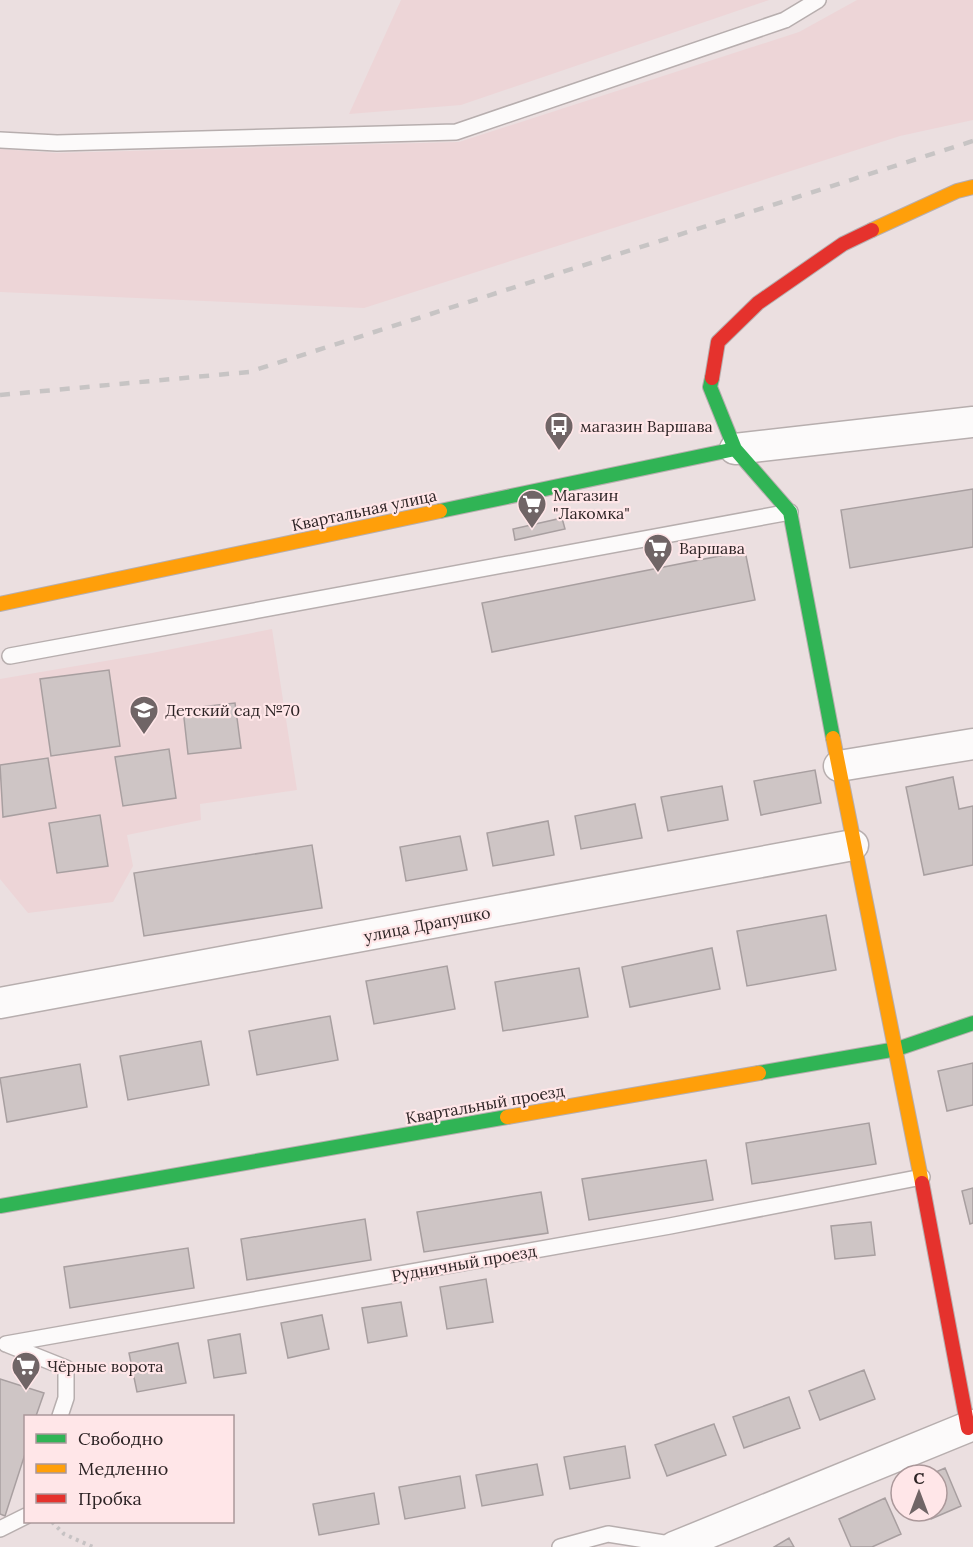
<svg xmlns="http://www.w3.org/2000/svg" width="973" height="1547" viewBox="0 0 973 1547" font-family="Lora,serif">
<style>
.built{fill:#edd5d7}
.building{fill:#cec5c5;stroke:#a89fa0;stroke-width:1.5}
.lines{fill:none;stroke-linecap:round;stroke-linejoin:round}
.lane-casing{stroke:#b7aeae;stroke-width:18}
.street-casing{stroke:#b7aeae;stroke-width:33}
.fast-casing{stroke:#b7aeae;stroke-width:16}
.slow-casing{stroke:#b7aeae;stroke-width:16}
.jam-casing{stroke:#b7aeae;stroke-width:16}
.path{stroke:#c6c2c3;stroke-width:4;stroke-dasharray:3 4.5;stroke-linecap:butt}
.lane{stroke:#fcfafa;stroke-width:15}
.street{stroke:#fcfafa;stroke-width:30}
.fast{stroke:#30b455;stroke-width:14}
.slow{stroke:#ff9f0a;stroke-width:14}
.jam{stroke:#e5322d;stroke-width:14}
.rail{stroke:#c7c4c4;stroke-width:4.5;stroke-dasharray:10 10;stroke-linecap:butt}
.labels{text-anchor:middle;stroke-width:4.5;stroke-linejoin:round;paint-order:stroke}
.poi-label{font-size:16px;fill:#2d2425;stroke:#ffe6e8;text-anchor:start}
.street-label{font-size:16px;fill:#2d2425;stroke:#ffe6e8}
</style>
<rect width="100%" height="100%" fill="#ebdfe0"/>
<path class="built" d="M401,0H769L461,105L349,114Z
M857,0H973V120L900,136L364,308L0,292V149L57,153L459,142L799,32Z
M272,629L297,790L200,804L201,820L127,835L133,866L113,902L28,913L0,879V679L152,653Z"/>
<path class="building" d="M973,489V547L850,568L841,510Z
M562,518L565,529L515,540L513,529Z
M745,551L755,600L492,652L482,603Z
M109,670L120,746L51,756L40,679Z
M235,703L241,748L188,754L183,709Z
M169,749L176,798L123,806L115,757Z
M48,758L56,808L3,817L0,765Z
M815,770L821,803L761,815L754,781Z
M953,777L959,809L973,806V865L924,875L906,787Z
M722,786L728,820L668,831L661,797Z
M635,804L642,838L581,849L575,816Z
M100,815L108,866L57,873L49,823Z
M548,821L554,855L493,866L487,833Z
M460,836L467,870L406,881L400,847Z
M312,845L322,908L144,936L134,873Z
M826,915L836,970L747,986L737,931Z
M712,948L720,989L630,1007L622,967Z
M447,966L455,1009L374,1024L366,981Z
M579,968L588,1017L503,1031L495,982Z
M330,1016L338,1060L257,1075L249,1031Z
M201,1041L209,1085L128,1100L120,1056Z
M973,1063V1105L947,1111L938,1071Z
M80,1064L87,1107L7,1122L0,1078Z
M869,1123L876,1164L752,1184L746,1143Z
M706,1160L713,1200L589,1220L582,1179Z
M973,1188V1223L970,1224L962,1191Z
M541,1192L548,1233L424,1252L417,1212Z
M365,1219L371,1260L247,1280L241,1239Z
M871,1222L875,1255L835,1259L831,1226Z
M188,1248L194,1288L70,1308L64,1267Z
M486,1279L493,1322L447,1329L440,1287Z
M401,1302L407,1336L368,1343L362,1308Z
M322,1315L329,1349L288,1358L281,1323Z
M240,1334L246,1373L214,1378L208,1340Z
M178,1343L186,1383L137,1392L129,1353Z
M864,1370L875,1399L820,1420L809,1391Z
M0,1379L44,1393L36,1416H26V1451L5,1516L0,1514Z
M789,1397L800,1428L744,1448L733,1417Z
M714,1424L726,1455L667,1476L655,1445Z
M625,1446L630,1478L570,1489L564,1457Z
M537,1464L543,1495L482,1506L476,1475Z
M945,1468L961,1506L931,1519L927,1511H937V1475H929Z
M460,1476L465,1508L405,1519L399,1487Z
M374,1493L379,1524L319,1535L313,1504Z
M885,1498L901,1534L872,1547H851L839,1519Z
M789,1538L794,1547H774Z"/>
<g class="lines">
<g class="lane-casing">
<path id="lane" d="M0,140L57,143L456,132L785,20L818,0
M10,656L790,512
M6,1344L670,1226L922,1177
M6,1344L66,1368V1398L60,1416
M0,1529L26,1516
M560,1547L608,1534L676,1545"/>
</g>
<g class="street-casing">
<path id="street" d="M735,449L973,422
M839,766L973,744
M0,1003L853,845
M674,1547L973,1425"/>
</g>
<g class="fast-casing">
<path id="fast" d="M712,378L710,387L735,449L790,512L833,738
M440,511L735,449
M759,1073L897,1049L973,1023
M0,1206L507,1117"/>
</g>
<g class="slow-casing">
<path id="slow" d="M872,230L957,191L973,187
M0,604L440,511
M833,738L922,1183
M507,1117L759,1073"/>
</g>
<g class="jam-casing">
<path id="jam" d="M712,378L718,342L758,303L843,244L872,230
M922,1183L968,1428"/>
</g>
<path class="path" d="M52,1522L64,1534L93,1547"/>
<use href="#lane" class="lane"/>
<use href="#street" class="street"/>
<use href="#fast" class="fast"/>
<use href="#slow" class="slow"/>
<use href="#jam" class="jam"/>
<path class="rail" d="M0,395L249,372L973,141"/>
</g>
<defs>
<g id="bus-pin" transform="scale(1.5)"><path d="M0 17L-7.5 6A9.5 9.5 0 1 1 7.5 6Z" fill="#706566" stroke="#ffe6e8"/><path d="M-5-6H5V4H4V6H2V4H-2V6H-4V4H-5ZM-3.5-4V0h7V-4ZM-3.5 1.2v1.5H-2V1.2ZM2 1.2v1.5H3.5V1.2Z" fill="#fff"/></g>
<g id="supermarket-pin" transform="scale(1.5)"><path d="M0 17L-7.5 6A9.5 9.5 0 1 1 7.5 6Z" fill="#706566" stroke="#ffe6e8"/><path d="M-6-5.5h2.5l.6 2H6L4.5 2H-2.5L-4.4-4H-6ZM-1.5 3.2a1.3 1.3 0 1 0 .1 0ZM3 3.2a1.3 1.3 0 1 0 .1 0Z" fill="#fff"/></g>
<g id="school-pin" transform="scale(1.5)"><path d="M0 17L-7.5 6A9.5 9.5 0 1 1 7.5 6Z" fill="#706566" stroke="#ffe6e8"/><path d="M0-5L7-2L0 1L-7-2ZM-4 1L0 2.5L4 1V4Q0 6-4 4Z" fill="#fff"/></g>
</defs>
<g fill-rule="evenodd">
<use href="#bus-pin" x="559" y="426"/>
<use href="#supermarket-pin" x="532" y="504"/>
<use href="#supermarket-pin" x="658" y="548"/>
<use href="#school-pin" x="144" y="710"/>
<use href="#supermarket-pin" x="26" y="1366"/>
</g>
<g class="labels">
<g class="poi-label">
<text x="580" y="432">магазин Варшава</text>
<text x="553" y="501">Магазин<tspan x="553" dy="18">"Лакомка"</tspan></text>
<text x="679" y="554">Варшава</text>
<text x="165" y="716">Детский сад №70</text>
<text x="47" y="1372">Чёрные ворота</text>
</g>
<g class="street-label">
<text transform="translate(364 510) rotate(-12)" y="6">Квартальная улица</text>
<text transform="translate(427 924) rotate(-11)" y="6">улица Драпушко</text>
<text transform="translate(485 1104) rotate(-10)" y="6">Квартальный проезд</text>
<text transform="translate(464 1263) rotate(-10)" y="6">Рудничный проезд</text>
</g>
</g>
<rect x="24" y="1415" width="210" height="108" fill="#ffe6e8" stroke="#ab989a" stroke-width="1.5"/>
<rect x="36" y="1434" width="30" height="9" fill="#30b455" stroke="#ab989a" stroke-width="1.5"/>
<text x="78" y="1445" font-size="18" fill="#2d2425">Свободно</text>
<rect x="36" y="1464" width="30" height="9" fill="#ff9f0a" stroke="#ab989a" stroke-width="1.5"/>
<text x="78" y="1475" font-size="18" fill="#2d2425">Медленно</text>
<rect x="36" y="1494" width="30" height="9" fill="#e5322d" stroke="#ab989a" stroke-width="1.5"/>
<text x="78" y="1505" font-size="18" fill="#2d2425">Пробка</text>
<g transform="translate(919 1493)"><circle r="28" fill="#ffe6e8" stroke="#ab989a" stroke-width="1.5"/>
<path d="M0-4.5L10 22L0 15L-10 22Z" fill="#706566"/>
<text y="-9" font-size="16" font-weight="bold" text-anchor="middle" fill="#2d2425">С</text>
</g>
</svg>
